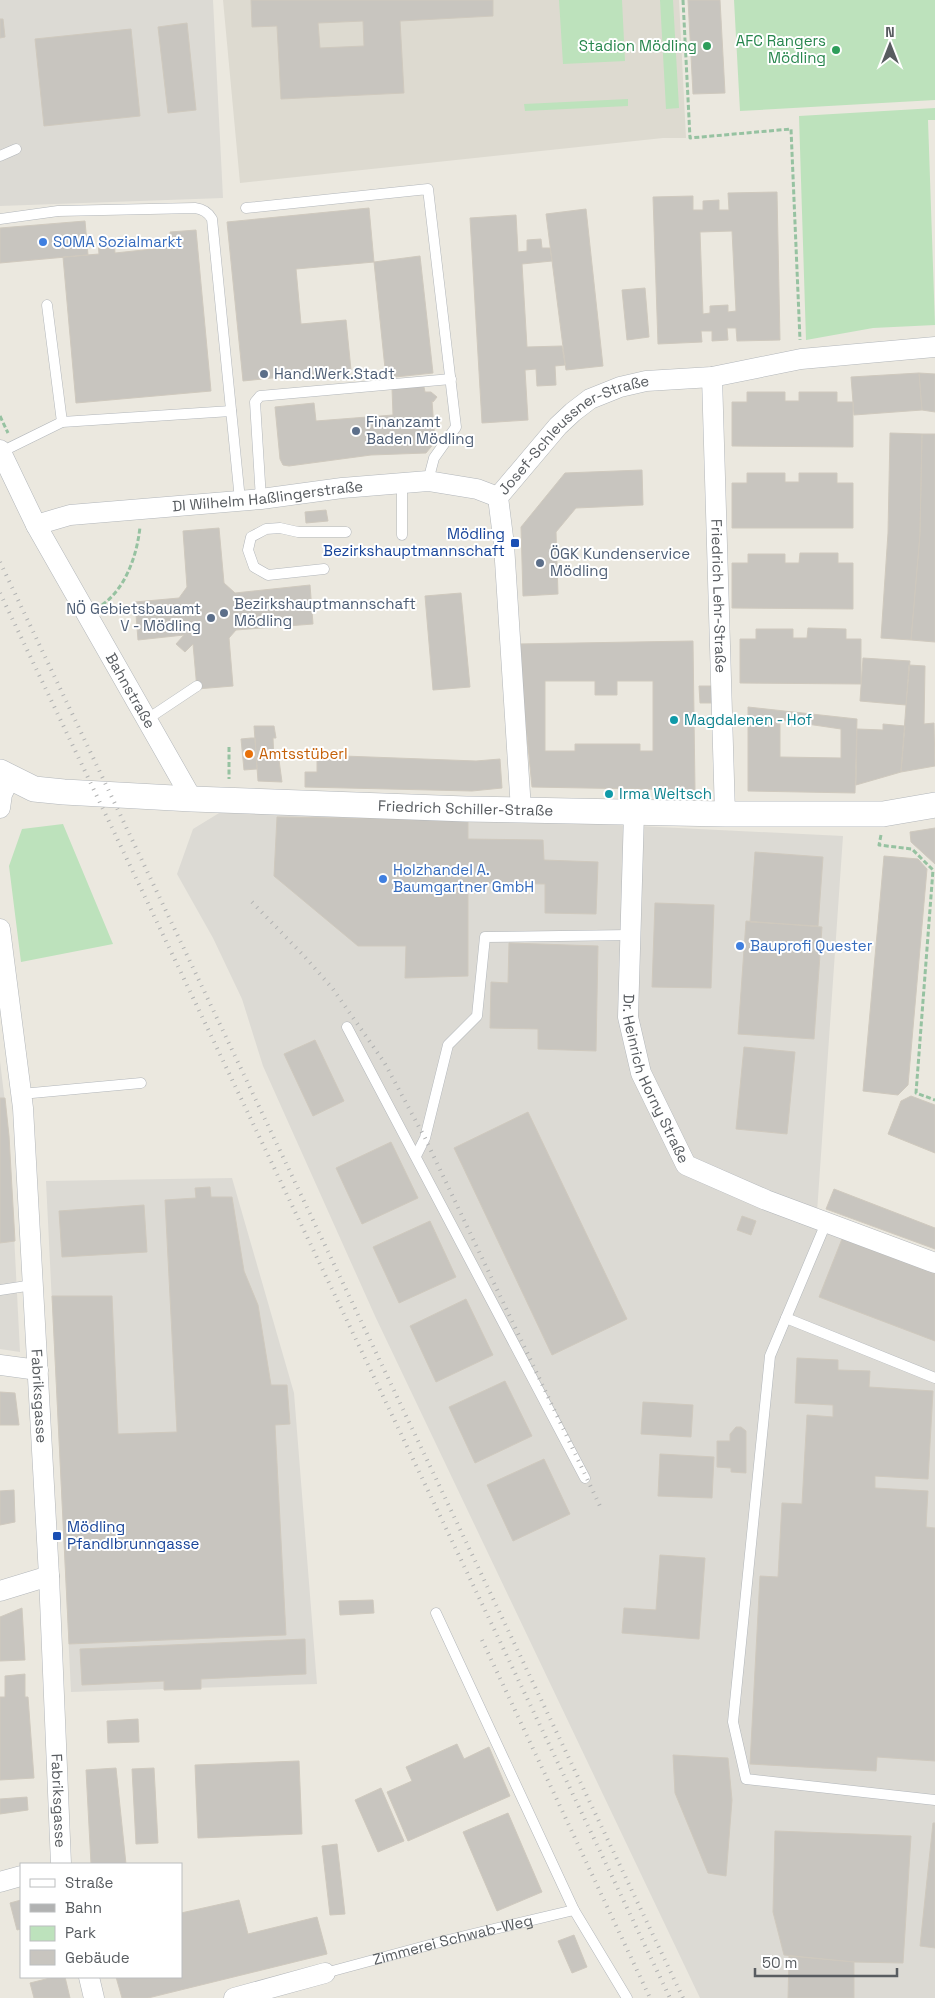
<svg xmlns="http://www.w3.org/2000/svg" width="935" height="1998" viewBox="0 0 935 1998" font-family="'Space Grotesk',sans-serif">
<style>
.industrial{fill:#dcdad4}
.education{fill:#dddad0}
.green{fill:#bde2bc}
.building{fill:#c8c5bf;stroke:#cfc9be;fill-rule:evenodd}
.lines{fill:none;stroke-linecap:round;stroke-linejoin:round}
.service-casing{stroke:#b2b6ba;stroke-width:11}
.minor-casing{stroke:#b2b6ba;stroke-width:21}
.tertiary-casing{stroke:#b2b6ba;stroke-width:26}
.path{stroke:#96c2a1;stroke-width:3;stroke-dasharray:5 2.5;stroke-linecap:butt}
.service{stroke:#fff;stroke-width:10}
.minor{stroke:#fff;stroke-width:20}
.tertiary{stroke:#fff;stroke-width:25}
.rail{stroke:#b1b2b2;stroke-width:4;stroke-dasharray:1 6;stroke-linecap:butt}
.leisure-dot{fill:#2e9e5b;stroke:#fff;stroke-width:2}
.shop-dot{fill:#3f7fe0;stroke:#fff;stroke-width:2}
.service-dot{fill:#5c6f8a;stroke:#fff;stroke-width:2}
.transit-dot{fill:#1a4fb4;stroke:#fff;stroke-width:2}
.culture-dot{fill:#0f9aa8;stroke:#fff;stroke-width:2}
.food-dot{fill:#e8710a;stroke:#fff;stroke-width:2}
.labels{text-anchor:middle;stroke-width:4;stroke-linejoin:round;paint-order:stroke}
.leisure-label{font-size:15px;fill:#27864d;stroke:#fff;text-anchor:end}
.shop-label{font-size:15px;fill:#366cbe;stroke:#fff;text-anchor:start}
.service-label{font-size:15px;fill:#4e5e75;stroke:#fff;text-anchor:start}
.street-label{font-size:15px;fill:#585c60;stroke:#fff}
.transit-label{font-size:15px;fill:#164399;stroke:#fff;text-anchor:end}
.culture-label{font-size:15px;fill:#0d838f;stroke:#fff;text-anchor:start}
.food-label{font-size:15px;fill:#c56008;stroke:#fff;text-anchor:start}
</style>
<rect width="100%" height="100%" fill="#ebe8df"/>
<path class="industrial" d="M0,0H213L223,198L0,206Z
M224,810L475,818L843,836L816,1227L935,1272V1998H700L375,1316L263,1066L242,999L213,938L177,874L193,829Z
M0,1061L9,1136L20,1352L0,1349Z
M232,1178L294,1393L317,1684L71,1692L46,1181Z"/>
<path class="education" d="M223,0H679L686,138H663L240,183Z"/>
<path class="green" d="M559,0H622L625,61L563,64Z
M660,0H673L679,108L666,109Z
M734,0H935V100L740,111Z
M628,99V106L525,111L524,104Z
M935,108V120H928L935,325L873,328L806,340L799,116Z
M63,824L113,944L21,962L9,866L22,829Z"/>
<path class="building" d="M251,0H493V16L400,21L404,93L281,99L277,26L252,27ZM363,21L364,46L320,48L318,23Z
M688,0H720L725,93L693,94Z
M0,19H3L5,37L0,38Z
M187,23L196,110L168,113L158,27Z
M131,29L140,116L44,126L35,39Z
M777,192L780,340L737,341L736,328H727L728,340L712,341V331H701L702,342L658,344L653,197L693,196V210H703V201L719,200V210H729L728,193ZM732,231L736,311L728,312V305L710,306V313L703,314L700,232Z
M369,208L374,262L296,269L301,324L346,320L351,370L243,381L227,222Z
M586,209L603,366L566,370L546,214Z
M516,215L518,252L527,251V240L541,239L542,248H550L552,261L522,264L527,347L562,346L565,365L555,366L556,385L537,386L536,369L525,370L528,420L482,423L470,218Z
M85,221L88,255L0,263V228Z
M196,230L211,391L76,403L63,257L99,254L98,242L114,240L115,253L172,247L170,232Z
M420,256L433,373L386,378L374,262Z
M645,288L649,337L627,340L622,290Z
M919,373L922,410L854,415L851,377Z
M919,373L935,374V412L922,410Z
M423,382L425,392H431L437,397L433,402L432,401L435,442L426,453L371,455L289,466L283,465L280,459L275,407L314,403L316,421L393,415L392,388Z
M747,392H785V401H799V392H837V402H853V447L732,446V402H747Z
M890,433L922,434L920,534L911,640L881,638L888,533Z
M922,434H935V642L911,640L920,534Z
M642,470L643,505L576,508L556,532L558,594L523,596L521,527L565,473Z
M747,473H785V482H799V473H837V483H853V528H732V483H747Z
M326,510L328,521L306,523L305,512Z
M219,528L224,583L235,593L310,585L313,624L236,630L229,638L233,686L197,689L193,644L185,652L176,644L184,635L138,640L135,602L179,598L187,587L183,531Z
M800,553H838V563H853V609L732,608V563H748V554H785V563H799Z
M461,593L470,687L433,690L425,596Z
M808,628L846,629V639H861V684L740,683V639H756V629H793V638H807Z
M693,641L695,790L532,787L518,644ZM545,681H595V695H617V681H653V751H640V744H575V751H545Z
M863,658L910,661L906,705L860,701Z
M909,665L925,666L924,724L934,723L935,766L901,772Z
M699,686H716V703H700Z
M748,707L857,719L855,793L748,791ZM780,720L841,729V758L780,757Z
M883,724L905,726L901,772L856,785L857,729L883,730Z
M254,726H274L276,738H273L274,760H279L282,782L258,781Z
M251,738H255L257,769L244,770L241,739Z
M317,755L476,761L500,759L502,788L472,791L305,787V772H317Z
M277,817L468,820V839L543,840L544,860L598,862L596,914L545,913V884L468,883V976L405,978L406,946H358L274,876Z
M935,828V864L911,842L910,832Z
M755,852L823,857L818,926L750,922Z
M884,856L918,859L927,869L908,1085L898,1095L863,1091Z
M655,903L714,905L711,988L652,987Z
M746,921L822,927L814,1039L738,1034Z
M509,943L598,946L596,1051L538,1049V1029L490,1028L491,982L508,983Z
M315,1040L344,1101L313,1116L284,1054Z
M744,1047L795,1052L787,1134L736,1129Z
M911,1096L935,1105V1153L888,1134L901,1101Z
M0,1098H5L9,1136L15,1241L0,1243Z
M528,1112L627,1319L552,1355L454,1148Z
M391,1142L418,1198L362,1224L336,1168Z
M210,1187L211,1197H232L244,1271L258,1305L271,1385H287L290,1424L275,1425L286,1635L69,1644L52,1296H112L118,1434L177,1432L165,1200L196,1198L195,1188Z
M834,1189L935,1228V1249L826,1209Z
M144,1205L147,1252L62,1257L59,1211Z
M742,1216L756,1221L751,1235L737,1230Z
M430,1221L456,1277L399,1303L373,1247Z
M842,1239L935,1274V1341L819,1297Z
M466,1299L493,1355L436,1382L410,1326Z
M797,1358L838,1360V1370L870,1371L869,1387L933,1391L928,1479L875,1476V1488L928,1491L926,1527L935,1528V1761L877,1757L876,1771L750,1764L760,1576L778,1577L782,1503L802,1504L807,1415L833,1417V1405L795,1403Z
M505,1381L532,1436L475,1463L449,1407Z
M0,1392L15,1393L19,1425H0Z
M643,1402L693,1405L691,1437L641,1434Z
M736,1427H741L746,1431V1473L731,1472V1468L717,1467V1441H730V1434Z
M660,1454L714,1457L712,1498L658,1496Z
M544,1459L570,1514L513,1541L487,1485Z
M14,1490L15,1522L0,1525V1491Z
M660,1555L705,1558L699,1639L622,1633L624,1608L656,1610Z
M373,1600L374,1613L340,1615L339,1601Z
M22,1608L25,1660L0,1661V1617Z
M305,1639L306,1674L201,1679V1689L164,1690V1681L82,1685L80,1649Z
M25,1674V1697H28L34,1778L0,1780V1697H5V1676Z
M138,1719L139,1742L108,1743L107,1721Z
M457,1744L464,1759L489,1747L510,1796L408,1841L387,1792L412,1781L406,1767Z
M673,1755L728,1758L732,1800L726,1876L708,1873L675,1793Z
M299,1761L302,1834L198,1838L195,1765Z
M116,1768L126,1864H91L86,1770Z
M154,1768L158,1843L136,1844L132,1769Z
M381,1788L404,1841L378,1852L355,1800Z
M27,1797L28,1810L0,1814V1799Z
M508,1813L542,1892L497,1911L463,1832Z
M933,1823H935V1948L920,1946Z
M775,1831L911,1836L903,1963L854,1962L784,1955L773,1912Z
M337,1844L345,1914L330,1915L322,1846Z
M21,1900V1929L17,1930L10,1903Z
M239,1900L248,1934L317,1917L327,1954L148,1998H122L116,1977H181V1913Z
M574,1935L587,1967L572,1973L558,1941Z
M789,1956L854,1962V1998H788Z
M54,1977H65L70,1998H34L30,1983Z"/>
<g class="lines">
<g class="service-casing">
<g id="service">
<path d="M0,156L16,149"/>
<path d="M246,208L428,189L456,427L434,458L428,481"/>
<path d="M0,219L58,211L195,208C203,209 208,212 212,219L240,500"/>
<path d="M47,305L62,422"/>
<path d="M1,452L62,422L231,411"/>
<path d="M402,483V535"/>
<path d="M261,499L255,402L260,396L451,379"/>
<path d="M324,569L268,575L254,567L248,550L251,537L266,529L280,528L298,532H346"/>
<path d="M146,720L197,686"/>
<path d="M347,1027L585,1478"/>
<path d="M21,1094L141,1083"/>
<path d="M416,1156L425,1138L448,1045L477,1016L485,937L630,935"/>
<path d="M826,1223L770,1356L733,1722L746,1779L935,1800"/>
<path d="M0,1290L33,1285"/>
<path d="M786,1318L935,1378"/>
<path d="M436,1613L574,1910"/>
<path id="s1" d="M325,1973L444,1941L574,1910L627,1998"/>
</g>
</g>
<g class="minor-casing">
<g id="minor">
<path id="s2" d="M712,377L725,814"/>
<path id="s3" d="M0,450L36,525L192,799"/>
<path id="s4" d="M36,525L70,515L261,499L342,488L428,481L477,489L498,497"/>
<path d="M0,808L2,794L10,778"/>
<path id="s5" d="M521,810L504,545L498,497L558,426L573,412L590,399L620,387L646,381L712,377L801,359L935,347"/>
<path id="s6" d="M634,813L628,1017L641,1073L686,1165L766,1200L935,1263"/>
<path id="s7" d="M0,929L23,1108L49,1576L61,1864"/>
<path d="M0,1365L38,1370"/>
<path d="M0,1591L49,1576"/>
<path d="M0,1882L21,1876"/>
<path d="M89,1977L94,1998"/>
<path d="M234,1998L325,1973"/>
</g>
</g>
<g class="tertiary-casing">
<g id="tertiary">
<path id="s8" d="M0,772L34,789L64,792L192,799L466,809L725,814H883L935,805"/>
</g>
</g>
<path class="path" d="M683,0L690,138L791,129L800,340
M0,416L8,433
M102,605C126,588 137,555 140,527
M229,747V779
M881,835L879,845L912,849L933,870L916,1093L935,1100"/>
<use href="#service" class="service"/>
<use href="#minor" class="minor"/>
<use href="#tertiary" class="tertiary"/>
<path class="rail" d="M0,562L683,1998
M0,593L670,1998
M252,902L304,956L333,989L384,1062L425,1138L600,1506
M482,1640L650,1998"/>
</g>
<g class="leisure-dot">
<circle cx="707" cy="46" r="5"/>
<circle cx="836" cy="50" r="5"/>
</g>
<g class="shop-dot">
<circle cx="43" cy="242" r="5"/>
<circle cx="383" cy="879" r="5"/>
<circle cx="740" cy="946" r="5"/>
</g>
<g class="service-dot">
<circle cx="264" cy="374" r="5"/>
<circle cx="356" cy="431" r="5"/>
<circle cx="540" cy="563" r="5"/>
<circle cx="224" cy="613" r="5"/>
<circle cx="211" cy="618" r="5"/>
</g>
<g class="transit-dot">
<rect x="510" y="538" width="10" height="10" rx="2.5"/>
<rect x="52" y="1531" width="10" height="10" rx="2.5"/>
</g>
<g class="culture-dot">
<circle cx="674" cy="720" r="5"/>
<circle cx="609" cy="794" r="5"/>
</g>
<circle class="food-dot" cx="249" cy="754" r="5"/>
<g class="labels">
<g class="leisure-label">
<text x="826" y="46">AFC Rangers<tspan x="826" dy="17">Mödling</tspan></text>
<text x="697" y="51">Stadion Mödling</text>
</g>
<g class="shop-label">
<text x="53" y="247">SOMA Sozialmarkt</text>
<text x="393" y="875">Holzhandel A.<tspan x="393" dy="17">Baumgartner GmbH</tspan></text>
<text x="750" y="951">Bauprofi Quester</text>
</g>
<g class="service-label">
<text x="274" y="379">Hand.Werk.Stadt</text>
<text x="366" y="427">Finanzamt<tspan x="366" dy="17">Baden Mödling</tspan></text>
<text x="550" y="559">ÖGK Kundenservice<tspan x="550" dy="17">Mödling</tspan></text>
<text x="234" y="609">Bezirkshauptmannschaft<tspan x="234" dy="17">Mödling</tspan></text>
<text x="201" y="614" text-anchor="end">NÖ Gebietsbauamt<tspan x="201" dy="17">V - Mödling</tspan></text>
</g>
<g class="street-label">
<text dy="5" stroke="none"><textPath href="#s5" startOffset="415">Josef-Schleussner-Straße</textPath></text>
<text dy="5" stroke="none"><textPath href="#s4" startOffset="234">DI Wilhelm Haßlingerstraße</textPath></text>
<text dy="5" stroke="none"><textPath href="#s2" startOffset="219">Friedrich Lehr-Straße</textPath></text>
<text dy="5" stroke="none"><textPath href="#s3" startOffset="274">Bahnstraße</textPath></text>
<text dy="5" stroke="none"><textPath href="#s8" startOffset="470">Friedrich Schiller-Straße</textPath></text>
<text dy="5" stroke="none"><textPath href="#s6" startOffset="271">Dr. Heinrich Horny Straße</textPath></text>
<text dy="5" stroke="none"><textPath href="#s7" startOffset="469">Fabriksgasse</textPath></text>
<text dy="5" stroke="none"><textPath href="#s7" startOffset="874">Fabriksgasse</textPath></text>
<text dy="5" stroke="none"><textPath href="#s1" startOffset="132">Zimmerei Schwab-Weg</textPath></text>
</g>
<g class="transit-label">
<text x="505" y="539">Mödling<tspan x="505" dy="17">Bezirkshauptmannschaft</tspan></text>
<text x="67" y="1532" text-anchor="start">Mödling<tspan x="67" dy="17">Pfandlbrunngasse</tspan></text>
</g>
<g class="culture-label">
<text x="684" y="725">Magdalenen - Hof</text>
<text x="619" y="799">Irma Weltsch</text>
</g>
<g class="food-label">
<text x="259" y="759">Amtsstüberl</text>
</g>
</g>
<rect x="20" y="1863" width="162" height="115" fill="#ffffff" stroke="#bcbebf"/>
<rect x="30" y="1879" width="25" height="8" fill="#ffffff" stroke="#bcbebf"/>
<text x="65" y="1888" font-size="15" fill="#585c60">Straße</text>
<rect x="30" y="1904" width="25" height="8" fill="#b1b2b2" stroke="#bcbebf"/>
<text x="65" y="1913" font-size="15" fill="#585c60">Bahn</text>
<rect x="30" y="1926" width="25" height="15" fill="#bde2bc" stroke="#bcbebf"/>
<text x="65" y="1938" font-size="15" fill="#585c60">Park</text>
<rect x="30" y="1950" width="25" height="15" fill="#c8c5bf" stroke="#bcbebf"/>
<text x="65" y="1963" font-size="15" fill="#585c60">Gebäude</text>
<g transform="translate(890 45)" stroke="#ffffff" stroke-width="4" paint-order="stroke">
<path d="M0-4L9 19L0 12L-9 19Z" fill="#585c60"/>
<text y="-8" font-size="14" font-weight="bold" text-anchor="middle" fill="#585c60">N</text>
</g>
<path d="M755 1968v8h142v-8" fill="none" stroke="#585c60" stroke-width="2.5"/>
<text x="762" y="1968" font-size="15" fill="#585c60" stroke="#ffffff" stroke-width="4" paint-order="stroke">50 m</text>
</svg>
